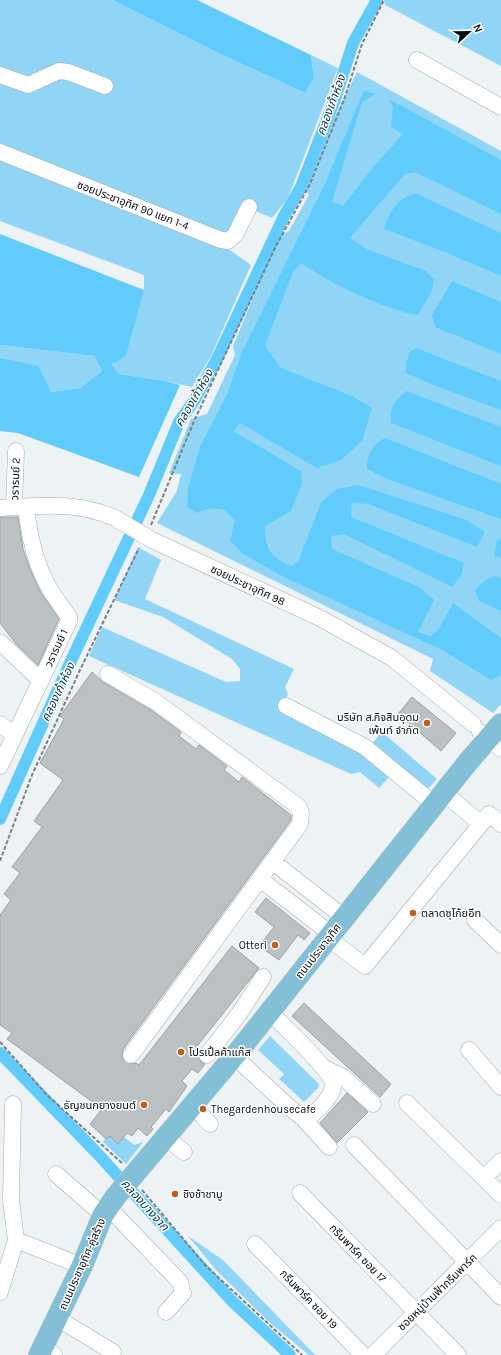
<svg xmlns="http://www.w3.org/2000/svg" width="501" height="1355" viewBox="0 0 501 1355" font-family="Karla,'Noto Sans Thai',sans-serif">
<style>
.green{fill:#91d5f6}
.water{fill:#61ccfc}
.lines{fill:none;stroke-linecap:round;stroke-linejoin:round}
.canal{stroke:#61ccfc;stroke-width:12}
.building{fill:#bbc0c2;stroke:#9da2a4}
.minor-casing{stroke:#a5aaac;stroke-width:17}
.major-casing{stroke:#cececf;stroke-width:22}
.path{stroke:#7d8182;stroke-width:2;stroke-dasharray:4 2;stroke-linecap:butt}
.minor{stroke:#fff;stroke-width:16}
.major{stroke:#83bfd7;stroke-width:21}
.minor-bridge-casing{stroke:#a5aaac;stroke-width:17;stroke-linecap:butt}
.minor-bridge{stroke:#fff;stroke-width:16}
.poi-dot{fill:#be5e1b;stroke:#fdfeff;stroke-width:1.5}
.labels{text-anchor:middle;stroke-width:3;stroke-linejoin:round;paint-order:stroke}
.street-label{font-size:11px;fill:#0a0c0d;stroke:#fdfeff}
.poi-label{font-size:11px;fill:#0a0c0d;stroke:#fdfeff;text-anchor:start}
.water-label{font-size:12px;font-style:italic;fill:#013447;stroke:#fdfeff}
</style>
<rect width="100%" height="100%" fill="#edf2f4"/>
<path class="green" d="M0,0H112L218,53L305,93L314,78L311,55L338,68L288,198L272,218L242,205L227,248L251,265L211,356L192,387L165,381L119,374L110,363L144,290V275L0,221Z
M384,0H501V66L385,5Z
M357,72L501,151V704L493,713L430,671L433,659L157,523L177,491L181,474L169,473L191,419L207,414L235,355L233,346L279,236L289,231L309,195L305,188L330,126Z
M0,345L94,356L102,371L80,388L51,392L0,358Z
M138,547L161,560L145,599L294,669L285,687L288,694L281,710L361,749L392,774L379,788L360,772L351,774L89,656L102,627L226,682L240,681V669L232,659L163,617L114,600Z
M382,732L437,779L425,792L369,747Z
M270,1036L319,1084L318,1088L304,1102L279,1079L284,1074L258,1050Z
M109,1134L124,1137L134,1145L143,1142L126,1164L103,1142Z
M188,1236L223,1260L315,1355H309L269,1322L217,1271Z"/>
<path class="water" d="M112,0H197L311,55L314,78L305,93L218,53Z
M364,90L376,94L362,102L332,202L343,206L374,166L403,134L391,127L393,108L389,99L501,160V214L415,172L405,174L350,238L367,249L426,271L434,279L432,291L418,315C385,310 329,283 301,263L293,272L265,346L281,368L352,396L372,408L362,441L341,460L317,468L240,423L233,431L301,471L302,484L291,511L265,526C266,550 269,556 291,566L298,562L321,502L337,489L358,485L467,520L485,532L477,547L368,504L351,503V517L464,563L461,576L452,587L344,534L331,536L332,549L419,587L434,600L418,632L430,636L438,630L453,603L501,638V675L491,680L444,651L284,577L243,554L230,541L235,520L225,510L210,508L197,513L187,507L188,488L200,447L227,394L242,352L323,188Z
M415,193L501,233V276L445,252L384,229C391,209 395,201 415,193Z
M0,234L144,290L126,355L119,361L111,364L119,374L165,381L180,385L139,477L18,433L0,431V358L38,366L51,392L80,388L102,371L94,356L0,345Z
M452,281L501,302V354L435,327L432,315Z
M416,348L501,381V410L441,388L406,373V363L410,352Z
M406,391L501,427V466L391,423C390,405 393,403 406,391Z
M385,438L501,484V519L387,479L367,469C366,455 373,444 385,438Z
M501,538V558L494,556L497,541Z
M495,576L501,578V611L479,601L475,590L487,579Z"/>
<g class="lines">
<path class="canal" d="M0,819L70,663L149,495L179,422L194,401L217,359L284,216L301,187L335,99L353,43L377,0
M0,1053L96,1152L232,1301L290,1355"/>
</g>
<path class="building" d="M0,517H18L23,549L30,569L41,593L59,619L38,665L17,645L0,623Z
M92,672L103,682L151,710L181,732L179,736L196,749L199,745L227,766L224,770L239,782L242,777L291,815V820L123,1049V1059L130,1064L136,1063L139,1065L232,946L259,968L194,1050L198,1053L201,1062L205,1064L198,1073L192,1069L182,1081L187,1086L169,1112L166,1109L151,1127L153,1129L147,1136L138,1128L132,1136L127,1133L118,1144L110,1136L106,1139L90,1124L102,1109L7,1039L12,1033L0,1025V915L11,900L4,894L20,873L12,867L42,827L34,821L63,780L40,763L64,719L60,716Z
M412,697L456,733L441,751L398,714Z
M266,898L310,933L304,940L298,935L279,960L259,946L274,927L255,912Z
M304,1003L391,1084L380,1097L292,1016Z
M347,1093L368,1112L337,1143L320,1123Z"/>
<g class="lines">
<g class="minor-casing">
<path id="minor" d="M417,60L501,107
M0,75L28,85L59,71L68,72L105,86
M0,152L221,240L228,241L235,235L249,207
M14,507L16,451
M0,508C41,506 77,501 115,518
M152,540L320,618L392,658L473,724
M0,642L41,681
M108,674L156,702L299,807L301,814L300,824L131,1055
M286,706L365,747L435,805
M0,724L15,735
M480,732L501,749
M0,766L69,621V617C62,606 53,596 47,584C34,560 29,534 26,507
M481,824L489,814L501,824
M273,862L345,918
M260,879L331,934
M475,920L501,945
M328,938L365,966L481,824L444,793
M469,1050L501,1087
M207,1055L239,1014L263,977
M234,1056L289,1107L303,1118C313,1116 319,1110 325,1102C329,1096 334,1091 333,1083C330,1069 282,1025 270,1012
M324,1068L343,1077L373,1104
M407,1103L501,1195
M13,1104L11,1200L16,1240L82,1266
M193,1106L210,1124
M303,1118L329,1147
M166,1137L184,1152
M354,1145L501,1297
M56,1174L103,1215
M484,1178L501,1161
M300,1193L458,1355
M109,1208L180,1282L183,1293L166,1312
M255,1244L363,1355
M0,1292L16,1240
M57,1318L113,1352
M43,1346L54,1355
M373,1355L501,1228"/>
</g>
<g class="major-casing">
<path id="major" d="M39,1355L82,1266L103,1215L116,1196L241,1048L468,762L501,724"/>
</g>
<path class="path" d="M151,525L195,419L276,246L310,184L345,97L362,44L384,0
M0,861L32,775L80,670L139,548
M0,1042L47,1095L123,1164
M142,1190L206,1266L302,1355"/>
<use href="#minor" class="minor"/>
<use href="#major" class="major"/>
<g class="minor-bridge-casing">
<path id="minor-bridge" d="M115,518L152,540"/>
</g>
<use href="#minor-bridge" class="minor-bridge"/>
</g>
<g class="poi-dot">
<circle cx="427" cy="723" r="4"/>
<circle cx="413" cy="913" r="4"/>
<circle cx="275" cy="945" r="4"/>
<circle cx="181" cy="1052" r="4"/>
<circle cx="144" cy="1105" r="4"/>
<circle cx="203" cy="1109" r="4"/>
<circle cx="175" cy="1194" r="4"/>
</g>
<g class="labels">
<g class="street-label">
<text transform="translate(133 205) rotate(21)" y="4">ซอยประชาอุทิศ 90 แยก 1-4</text>
<text transform="translate(15 479) rotate(-88)" y="4">วรารมย์ 2</text>
<text transform="translate(248 585) rotate(25)" y="4">ซอยประชาอุทิศ 98</text>
<text transform="translate(56 648) rotate(-65)" y="4">วรารมย์ 1</text>
<text transform="translate(318 951) rotate(-52)" y="4">ถนนประชาอุทิศ</text>
<text transform="translate(358 1253) rotate(46)" y="4">กรีนพาร์ค ซอย 17</text>
<text transform="translate(82 1264) rotate(-66)" y="4">ถนนประชาอุทิศ-คู่สร้าง</text>
<text transform="translate(437 1292) rotate(-44)" y="4">ซอยหมู่บ้านฟ้ากรีนพาร์ค</text>
<text transform="translate(309 1299) rotate(46)" y="4">กรีนพาร์ค ซอย 19</text>
</g>
<g class="poi-label">
<text x="419" y="721" text-anchor="end">บริษัท ส.กิจสินอุดม<tspan x="419" dy="13">เพ้นท์ จำกัด</tspan></text>
<text x="421" y="917">ตลาดซุโก้ยอีท</text>
<text x="267" y="949" text-anchor="end">Otteri</text>
<text x="189" y="1056">โปรเปิ้ลค้าแก๊ส</text>
<text x="136" y="1109" text-anchor="end">ธัญชนกยางยนต์</text>
<text x="211" y="1113">Thegardenhousecafe</text>
<text x="183" y="1198">ชิงช้าชาบู</text>
</g>
<g class="water-label">
<text transform="translate(331 105) rotate(-70)" y="4">คลองเก้าห้อง</text>
<text transform="translate(194 398) rotate(-60)" y="4">คลองเก้าห้อง</text>
<text transform="translate(58 692) rotate(-65)" y="4">คลองเก้าห้อง</text>
<text transform="translate(145 1205) rotate(48)" y="4">คลองบางจาก</text>
</g>
</g>
<g transform="translate(469 32) rotate(68)" stroke="#fdfeff" stroke-width="3" paint-order="stroke">
<path d="M0-3L7 15L0 10L-7 15Z" fill="#0a0c0d"/>
<text y="-6" font-size="11" font-weight="bold" text-anchor="middle" fill="#0a0c0d">N</text>
</g>
</svg>
